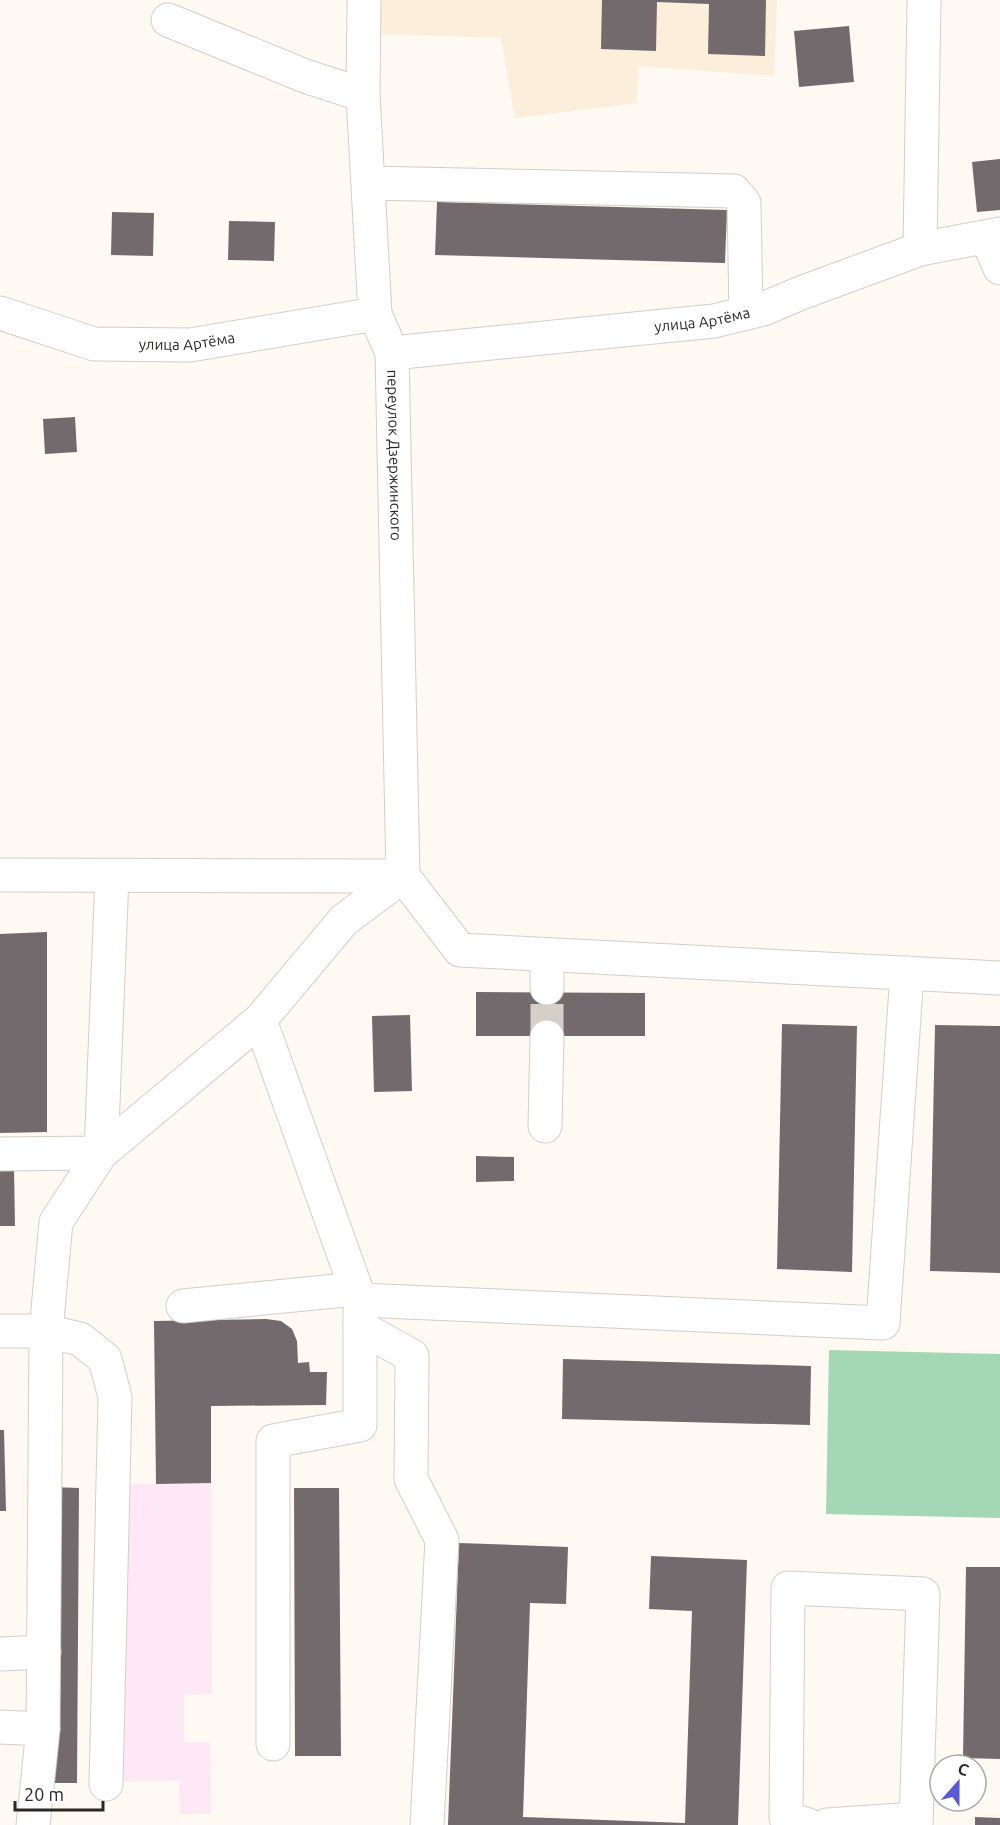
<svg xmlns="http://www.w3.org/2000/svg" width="1000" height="1825" viewBox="0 0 1000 1825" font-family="Ubuntu,sans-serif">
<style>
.industrial{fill:#fee8f6}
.education{fill:#fbeeda}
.green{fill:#a4d7b6}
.building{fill:#726a6d}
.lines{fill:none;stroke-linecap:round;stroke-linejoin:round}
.minor-tunnel{stroke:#d4cfc9;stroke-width:33;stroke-dasharray:33 16;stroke-linecap:butt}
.minor-casing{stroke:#d3cec8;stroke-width:35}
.minor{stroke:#fff;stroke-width:33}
.labels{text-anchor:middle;stroke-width:6;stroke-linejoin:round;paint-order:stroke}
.street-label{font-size:15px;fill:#2a2825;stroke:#fff}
</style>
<rect width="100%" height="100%" fill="#fef9f2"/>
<path class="industrial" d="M211,1483L212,1694L184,1695V1742H210L211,1814H180L179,1781L120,1782L119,1484Z"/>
<path class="education" d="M380,0H777L774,76L638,66L637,103L515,118L501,38L382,34Z"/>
<path class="green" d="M829,1350L1000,1354V1518L826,1514Z"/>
<path class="building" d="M602,0H766L765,56L708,54L709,4L657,2L656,51L601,49Z
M849,26L854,82L799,87L794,31Z
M1000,159V210L977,212L972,162Z
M437,202L727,210L725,263L435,255Z
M112,212L154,213L153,256L111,255Z
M229,221L275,222L274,261L228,260Z
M75,417L77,452L45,454L43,419Z
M47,932V1132L0,1133V934Z
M476,992L645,993V1036H476Z
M410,1015L412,1091L374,1092L372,1016Z
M782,1024L857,1026L852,1272L777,1269Z
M935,1025L1000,1026V1273L930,1271Z
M476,1156L514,1157V1181L476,1182Z
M0,1170H14L15,1226H0Z
M266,1319L281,1321L292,1329L297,1341L298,1363L309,1362L310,1372H327L326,1405L211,1406V1483L156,1484L154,1321Z
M563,1359L811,1366L810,1425L562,1419Z
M0,1430H4L6,1511H0Z
M52,1487L79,1488L77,1783H51Z
M294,1488H339L341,1756H295Z
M459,1543L568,1547L566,1604L530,1603L523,1817L685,1823L692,1611L649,1609L651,1556L747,1560L738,1825H448Z
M966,1567H1000V1759L963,1758Z
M975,1817L1000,1818V1825H975Z"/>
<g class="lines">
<path class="minor-tunnel" d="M547,1037V988"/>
<g class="minor-casing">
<g id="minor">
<path id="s1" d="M364,0L363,95L375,314L392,353L403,876"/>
<path d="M168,20L305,76L363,95"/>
<path d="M368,183L734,191L744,203L746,313"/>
<path d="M986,237L1000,268"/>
<path d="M920,249L924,0"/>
<path id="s2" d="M0,313L94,344L190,345L375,314"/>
<path id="s3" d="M392,353L714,321L763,309L801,293L920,249L1000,234"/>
<path d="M0,875L403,876"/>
<path d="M403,876L460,950L1000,978"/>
<path d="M547,988V955"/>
<path d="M260,1020L360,1300L883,1323L907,973"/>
<path d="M545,1126L547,1037"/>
<path d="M0,1154L101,1153L112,876"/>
<path d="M183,1306L356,1289"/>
<path d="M360,1327L412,1356L411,1479L442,1540L427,1825"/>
<path d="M0,1331H46L43,1729L0,1727"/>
<path d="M0,1654L44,1652"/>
<path d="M273,1744V1441L360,1425V1308"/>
<path d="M106,1784L115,1397L105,1359L80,1339L46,1331L56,1222L101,1153L260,1020L344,920L403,876"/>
<path d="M33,1825L43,1729"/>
<path d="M808,1825L786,1818L788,1588L923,1594L916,1825"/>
<path d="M827,1825L916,1819"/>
</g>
</g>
<use href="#minor" class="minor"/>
</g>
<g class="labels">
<g class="street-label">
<text dy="5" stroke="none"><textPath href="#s3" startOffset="312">улица Артёма</textPath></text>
<text dy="5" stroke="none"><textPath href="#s2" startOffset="192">улица Артёма</textPath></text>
<text dy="5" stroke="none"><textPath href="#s1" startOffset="459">переулок Дзержинского</textPath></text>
</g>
</g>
<g transform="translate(958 1783) rotate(21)"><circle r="28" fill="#ffffff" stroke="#aaa9a8" stroke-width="1.5"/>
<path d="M0-4.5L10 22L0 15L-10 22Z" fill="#5959d1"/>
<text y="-9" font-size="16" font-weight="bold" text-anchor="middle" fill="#2a2825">С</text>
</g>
<path d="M15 1801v9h88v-9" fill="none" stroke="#2a2825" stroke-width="3"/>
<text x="24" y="1801" font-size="18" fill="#2a2825" stroke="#ffffff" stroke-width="4.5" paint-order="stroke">20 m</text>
</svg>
